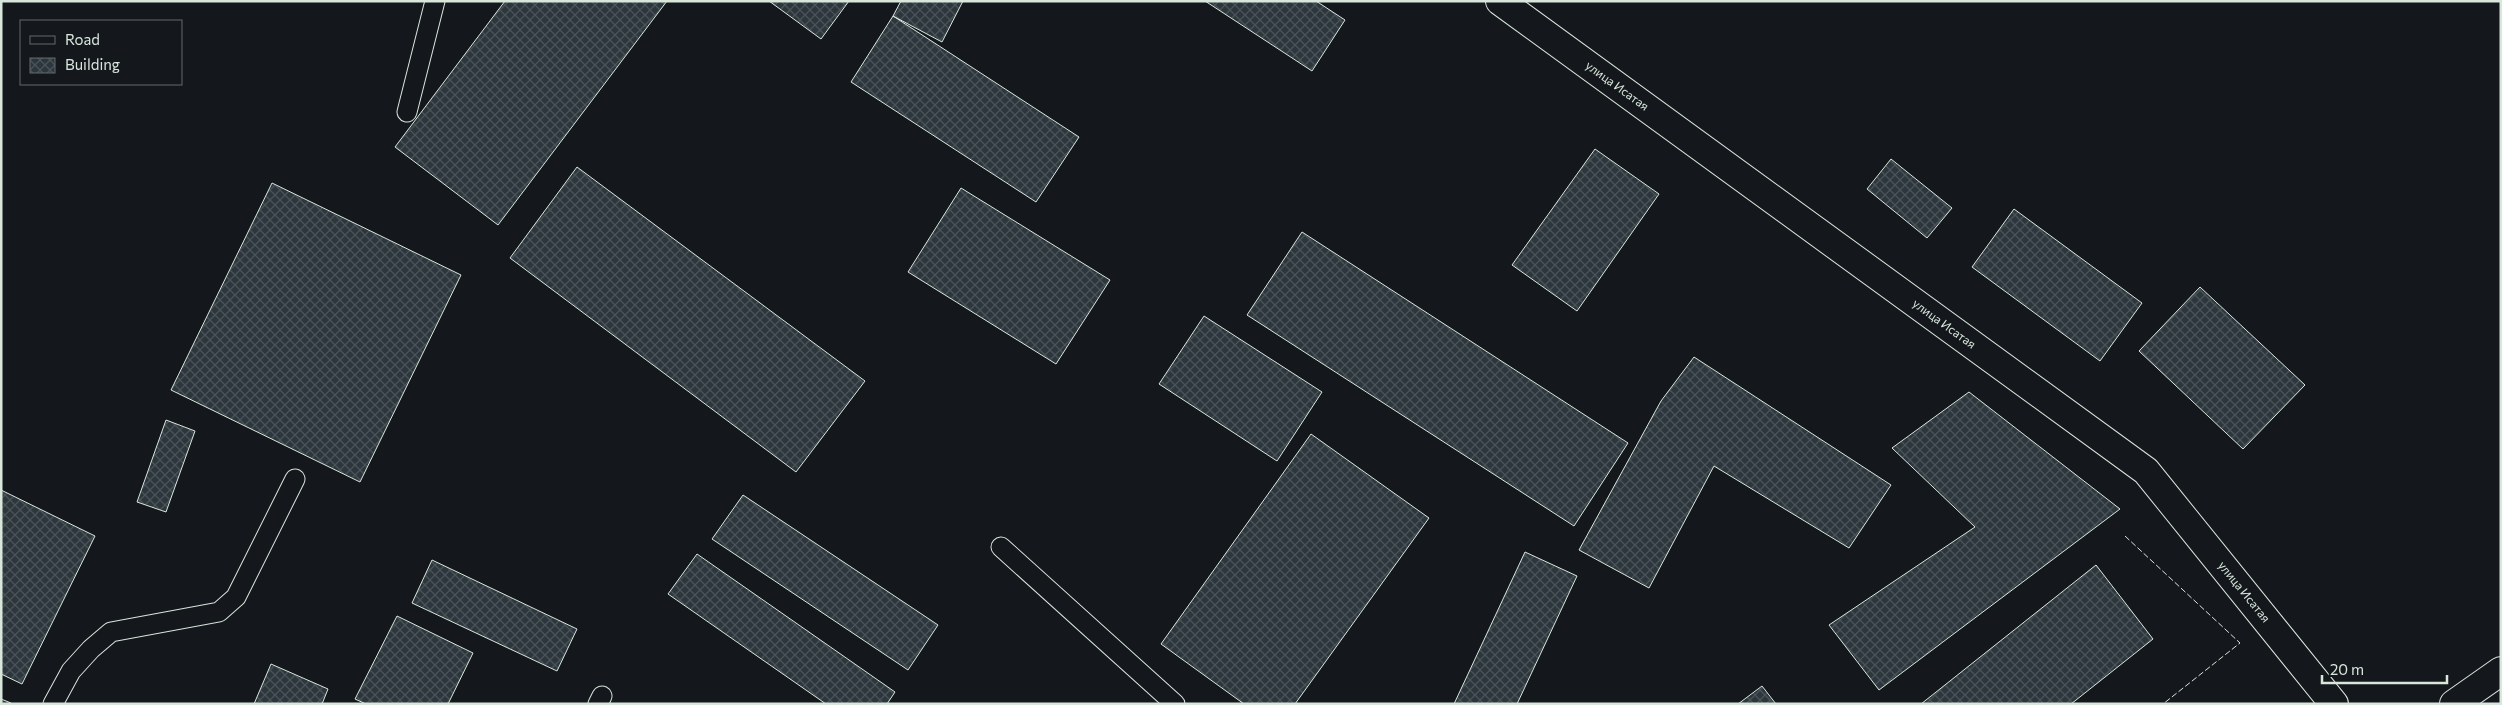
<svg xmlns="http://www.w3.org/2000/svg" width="2502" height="705" viewBox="0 0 2502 705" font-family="Commissioner,sans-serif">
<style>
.building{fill:url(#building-cross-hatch);stroke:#d8e6dc}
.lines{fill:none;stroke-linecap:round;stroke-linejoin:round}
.service-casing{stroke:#d8e6dc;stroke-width:21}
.minor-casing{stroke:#d8e6dc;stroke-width:30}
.tertiary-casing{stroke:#d8e6dc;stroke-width:30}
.service{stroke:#14181c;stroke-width:19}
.minor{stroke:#14181c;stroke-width:28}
.tertiary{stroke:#14181c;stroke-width:28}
.fence{stroke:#d8e6dc;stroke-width:1;stroke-dasharray:6 2.5;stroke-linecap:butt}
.labels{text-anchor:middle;stroke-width:4;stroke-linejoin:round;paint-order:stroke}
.street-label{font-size:12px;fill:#d8e6dc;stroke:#14181c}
</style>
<defs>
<pattern id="building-cross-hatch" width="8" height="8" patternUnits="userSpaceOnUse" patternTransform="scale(1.25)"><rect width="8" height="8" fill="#2c363c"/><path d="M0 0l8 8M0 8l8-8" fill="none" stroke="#4a5358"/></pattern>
</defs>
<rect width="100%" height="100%" fill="#14181c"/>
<path class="building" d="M505,1H667L498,225L395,147Z
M769,1H849L821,39Z
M901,1H963L942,42L893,16Z
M1205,1H1316L1345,20L1312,71Z
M893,16L1079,137L1036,202L851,82Z
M1595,149L1659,194L1577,311L1512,265Z
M1891,159L1952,208L1927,238L1867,189Z
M577,167L865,381L796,472L510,258Z
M272,183L461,275L360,482L171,390Z
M961,188L1110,280L1056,364L908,272Z
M2014,209L2142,303L2100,361L1972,267Z
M1302,232L1628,443L1574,526L1247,315Z
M2200,287L2305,385L2243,449L2139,351Z
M1204,316L1322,392L1277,461L1159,384Z
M1694,357L1891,485L1849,548L1714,466L1649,588L1579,550L1661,401Z
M1969,392L2120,509L1879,690L1829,625L1975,527L1892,448Z
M166,420L195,431L166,512L137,502Z
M1311,434L1429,518L1295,704H1244L1161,644Z
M1,490L95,536L22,684L1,674Z
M743,495L938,625L908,670L712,539Z
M1525,552L1577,576L1517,704H1454Z
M697,554L895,692L887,704H826L668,594Z
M432,560L577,629L557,671L412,603Z
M2096,565L2153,639L2071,704H1921Z
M397,616L473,653L448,704H366L355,699Z
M271,664L328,689L322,704H254Z
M1762,686L1776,704H1738Z
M1,699L11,703V704H1Z"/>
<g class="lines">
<g class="service-casing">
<path id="service" d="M407,112L435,1
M1001,547L1175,704
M53,704L71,671L91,649L111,632L219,612L236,597L295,479
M598,704L602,696"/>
</g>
<g class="minor-casing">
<path id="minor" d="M1500,1L2146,471L2334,704"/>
</g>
<g class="tertiary-casing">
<path id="tertiary" d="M2454,704L2501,671"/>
</g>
<use href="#service" class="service"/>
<use href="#minor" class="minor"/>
<use href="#tertiary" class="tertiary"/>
<path class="fence" d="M2125,536L2240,643L2163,704"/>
</g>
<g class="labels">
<g class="street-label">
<text transform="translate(1617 86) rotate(36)" y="4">улица Исатая</text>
<text transform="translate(1944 324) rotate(36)" y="4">улица Исатая</text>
<text transform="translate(2244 592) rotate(51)" y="4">улица Исатая</text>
</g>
</g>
<rect width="2502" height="705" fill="none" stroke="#d8e6dc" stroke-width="5"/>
<rect x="20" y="20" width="162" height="65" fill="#14181c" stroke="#626a69"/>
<rect x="30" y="36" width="25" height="8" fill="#14181c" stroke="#626a69"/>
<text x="65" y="45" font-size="15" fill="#d8e6dc">Road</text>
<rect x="30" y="58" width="25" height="15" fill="url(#building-cross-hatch)" stroke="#626a69"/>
<text x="65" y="70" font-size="15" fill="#d8e6dc">Building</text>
<path d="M2322 675v8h125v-8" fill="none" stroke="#d8e6dc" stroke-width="2.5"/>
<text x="2330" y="675" font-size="15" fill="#d8e6dc" stroke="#14181c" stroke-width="4" paint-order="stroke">20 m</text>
</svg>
